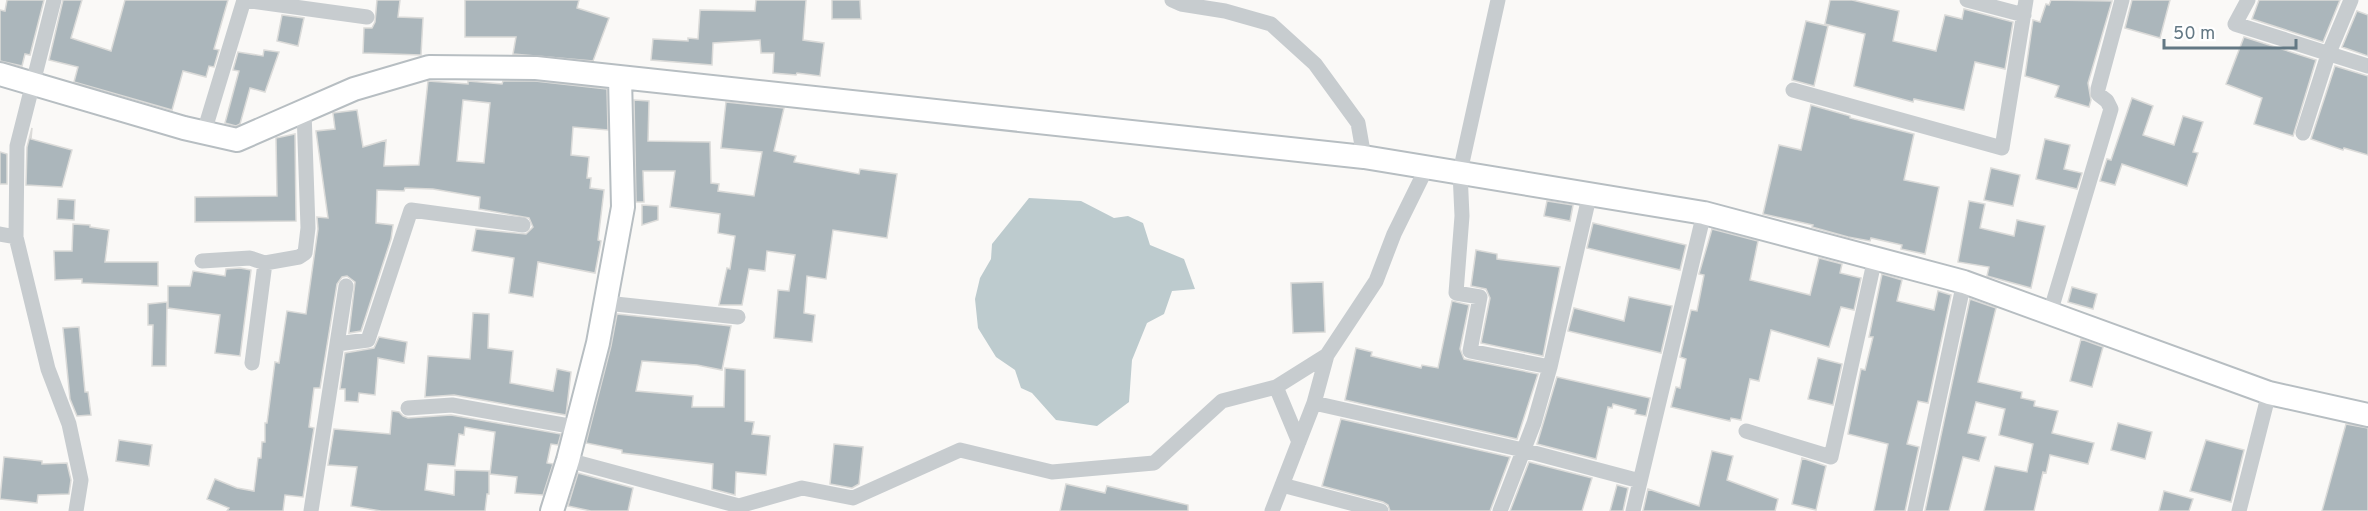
<svg xmlns="http://www.w3.org/2000/svg" width="2368" height="511" viewBox="0 0 2368 511" font-family="Overpass,sans-serif">
<style>
.water{fill:#bdcbce}
.building{fill:#abb6bb;stroke:#dbdbd9;stroke-width:1.5;fill-rule:evenodd}
.lines{fill:none;stroke-linecap:round;stroke-linejoin:round}
.secondary-casing{stroke:#b7bec2;stroke-width:26}
.street{stroke:#c7cccf;stroke-width:15}
.secondary{stroke:#fff;stroke-width:22}
</style>
<rect width="100%" height="100%" fill="#faf9f7"/>
<path class="water" d="M1029,198L1081,201L1114,218L1128,216L1143,223L1150,245L1184,259L1195,289L1172,291L1164,314L1147,323L1132,360L1129,402L1097,426L1056,420L1032,393L1021,388L1015,370L996,357L978,328L975,299L980,278L991,259L992,244Z"/>
<path class="building" d="M7,0H44L30,55L25,54L22,66L0,61V10L5,11Z
M63,0H82L71,38L111,51L125,0H228L214,49L219,50L214,67L209,66L206,77L183,71L172,110L74,82L78,67L49,60Z
M377,0H400L398,17L423,18L421,55L363,53L364,28H372L375,22Z
M465,0H579L577,8L609,18L593,61L513,54L516,37H465Z
M756,0H806L803,40L824,43L820,76L797,73L796,75L773,73L774,53H761L760,40L713,43L712,65L651,60L653,39L688,41V38L698,39L700,10L755,11Z
M832,0H860L861,19H832Z
M1830,0H1852L1899,11L1893,41L1936,51L1945,15L1962,19L1964,9L2013,22L2005,69L1975,62L1964,110L1914,99L1913,102L1854,86L1865,34L1825,24Z
M2051,0L2112,1L2088,83L2091,100L2089,107L2055,97L2059,86L2025,76L2033,20L2040,22L2046,4L2049,5Z
M2132,0H2170L2160,38L2125,28Z
M2259,0H2340L2323,42L2252,19Z
M2357,11L2368,15V56L2342,47Z
M282,15L304,18L298,46L277,41Z
M1806,21L1828,26L1814,86L1792,80Z
M2244,37L2316,60L2293,136L2254,124L2262,98L2226,84Z
M264,50L279,52L265,92L250,88L240,124L236,126L225,123L239,71L233,70L238,52L263,56Z
M2335,66L2368,76V155L2344,148L2343,150L2311,139Z
M428,81L468,84V81L502,84L503,81H535L607,89L608,130L573,127L571,155L589,157L587,178H591L590,188L604,190L598,240L601,241L595,273L538,262L533,297L509,293L514,258L472,251L476,229L526,234L533,227L529,218L479,209L480,197L433,189L405,188L404,191L377,190L376,223L393,225L391,239L361,331L349,333L355,282L347,276L342,277L337,284L320,388H314L309,427L314,428L303,497L285,495L283,511H227L229,508L207,499L215,479L237,488L254,491L258,458H261L262,442H265V423H267L275,362L279,363L287,311L306,314L318,229L317,217L328,218L316,131L335,129L333,113L357,110L363,147L386,140L384,166L419,165ZM463,100L490,103L484,163L457,161Z
M2132,98L2153,106L2143,135L2174,145L2183,116L2203,122L2193,152L2198,153L2187,186L2122,164L2115,185L2100,181L2107,159L2111,160Z
M634,100L649,101L648,141L710,142L711,183L719,184L718,191L754,196L762,152L721,148L726,102L784,108L774,151L796,156L794,162L859,174L860,169L897,174L887,238L833,230L826,279L807,276L804,313L815,315L812,342L774,338L778,290L789,291L795,255L767,251L765,271L749,269L742,305H719L727,268L730,269L735,236L718,233L720,214L670,207L675,171H643L644,202H636Z
M1811,105L1850,116V118L1914,134L1904,180L1939,187L1925,254L1901,249L1902,245L1871,238L1870,241L1848,237L1812,227L1813,225L1763,214L1779,145L1801,150Z
M32,128L31,139L72,150L62,187L26,185L27,147Z
M295,134L296,221L195,222V197L277,196L276,138Z
M2045,139L2070,145L2064,169L2082,173L2077,189L2036,179Z
M0,152L7,154V184H0Z
M1991,168L2020,175L2013,206L1984,200Z
M58,199L75,200L74,220L57,219Z
M1547,201L1573,205L1570,221L1544,216Z
M1969,201L1985,204L1980,228L2014,236L2017,220L2045,226L2031,288L1987,276L1989,267L1958,262Z
M642,205L658,206V220L642,225Z
M1593,223L1686,245L1680,270L1587,248Z
M73,224L90,225V227L109,230L105,262H158V286L82,283V279L55,280L54,251H72Z
M1712,229L1758,241L1750,280L1810,295L1819,258L1842,264L1840,273L1861,278L1854,310L1841,307L1829,347L1771,330L1759,381L1750,379L1741,420L1731,418L1730,421L1671,407L1676,387L1680,388L1686,359L1680,357L1691,310L1697,311L1704,275L1699,274Z
M1476,250L1497,254V259L1560,267L1543,356L1481,343L1490,298L1486,289L1471,286Z
M240,268L251,270L240,356L215,353L220,315L168,308V286H190L193,271L225,276L226,269Z
M1882,274L1902,280L1897,301L1934,310L1938,291L1951,295L1928,403L1918,401L1907,444L1919,447L1905,511H1874L1888,444L1848,434L1861,369L1865,370L1873,337H1869Z
M1323,282L1325,332L1293,333L1291,283Z
M2072,287L2097,294L2093,309L2068,302Z
M1629,297L1672,306L1661,353L1568,331L1574,308L1624,321Z
M1970,299L1996,308L1978,382L2022,392L2021,398L2035,401L2034,406L2058,411L2052,433L2094,443L2088,464L2050,455L2046,473L2043,472L2034,511H1984L1995,466L2027,472L2033,444L1999,435L2005,409L1976,402L1968,433L1986,437L1979,461L1963,457L1949,511H1925Z
M1452,301L1469,305L1460,349L1464,359L1538,374L1517,439L1345,400L1356,348L1372,352L1371,356L1421,368L1422,365L1438,368Z
M167,302L166,366H152L153,325H148V304Z
M473,313L489,314L488,348L513,351L510,383L553,391L557,369L571,372L566,415L454,395L425,397L428,356L470,359Z
M617,314L731,326L722,370L697,365L642,361L636,391L693,396L692,407H724L725,368L745,370V421L754,422L752,434L770,436L766,475L736,472L735,495L712,489L713,464L622,453V450L586,443L611,346Z
M79,327L85,392H88L91,415L77,416L70,399L63,328Z
M379,337L407,342L404,363L378,358L375,395L359,393L358,402L345,401V389H340L345,353L374,348Z
M2081,339L2103,347L2092,387L2070,381Z
M1818,358L1842,364L1833,405L1808,399Z
M1557,377L1650,398L1646,416L1635,414L1636,410L1613,404L1612,408L1608,407L1596,459L1537,444Z
M392,411L399,412L403,416L408,418L451,415L561,434L558,445L551,444L547,463L553,464L543,495L515,493L517,477L490,474L495,432L465,427L464,435L459,434L455,466L428,464L425,490L454,495L455,470L489,471V494H487L485,511H381L351,506L357,467L328,465L334,429L390,434Z
M1341,419L1510,457L1490,511H1390L1388,505L1383,502L1322,486Z
M2118,423L2152,432L2145,459L2111,450Z
M2346,424L2368,428V511H2322Z
M119,440L152,445L149,466L116,461Z
M2206,440L2244,450L2231,502L2190,491Z
M834,444L863,447L859,484L852,488L830,484Z
M1712,451L1733,456L1727,480L1778,499L1775,511H1643L1648,489L1699,506Z
M4,457L42,461V464L67,463L71,480L69,494L38,495L37,503L0,499Z
M1802,458L1826,466L1816,510L1792,504Z
M1529,462L1592,478L1582,511H1510Z
M578,473L633,488L628,511H591L568,506Z
M1066,484L1105,493L1107,486L1188,505V511H1060Z
M1617,485L1628,488L1623,511H1610Z
M2164,491L2193,499L2189,511H2159Z"/>
<g class="lines">
<g class="secondary-casing">
<path id="secondary" d="M0,74L184,128L237,140L354,89L429,67L536,68L1364,157L1704,213L1964,282L2269,393L2368,415
M552,511L568,460L598,343L623,207L620,77"/>
</g>
<path class="street" d="M244,0L367,17
M1172,0L1181,4L1225,11L1271,24L1315,64L1358,123L1364,157
M1498,0L1460,172L1462,216L1456,293L1480,297L1470,351L1550,367
M1967,0L2024,15
M2248,0L2235,24L2368,66
M1793,90L2002,148L2026,0
M204,132L244,0
M2303,133L2328,55L2351,0
M0,234L16,237L48,369L69,424L81,480L76,511
M16,237L17,146L54,0
M202,261L250,258L265,263L299,257L305,253L308,228L304,111
M606,303L738,317
M2050,313L2111,109L2107,101L2098,94V89L2122,0
M337,344L368,340L411,210L523,225
M252,363L265,263
M1276,387L1299,442
M1314,403L1523,450L1640,481
M408,408L452,405L575,427
M1746,431L1831,457L1875,258
M568,460L739,506L802,488L853,498L960,450L1052,472L1154,463L1222,401L1276,387L1327,355
M1282,485L1381,511
M311,511L346,286
M1272,511L1314,403L1327,355L1376,281L1394,234L1427,167
M1500,511L1534,423L1550,367L1590,193
M1633,511L1704,213
M1915,511L1964,282
M2239,511L2269,393"/>
<use href="#secondary" class="secondary"/>
</g>
<path d="M2164 39v9h132v-9" fill="none" stroke="#637884" stroke-width="3"/>
<text x="2173" y="39" font-size="18" fill="#637884" stroke="#ffffff" stroke-width="4.5" paint-order="stroke">50 m</text>
</svg>
